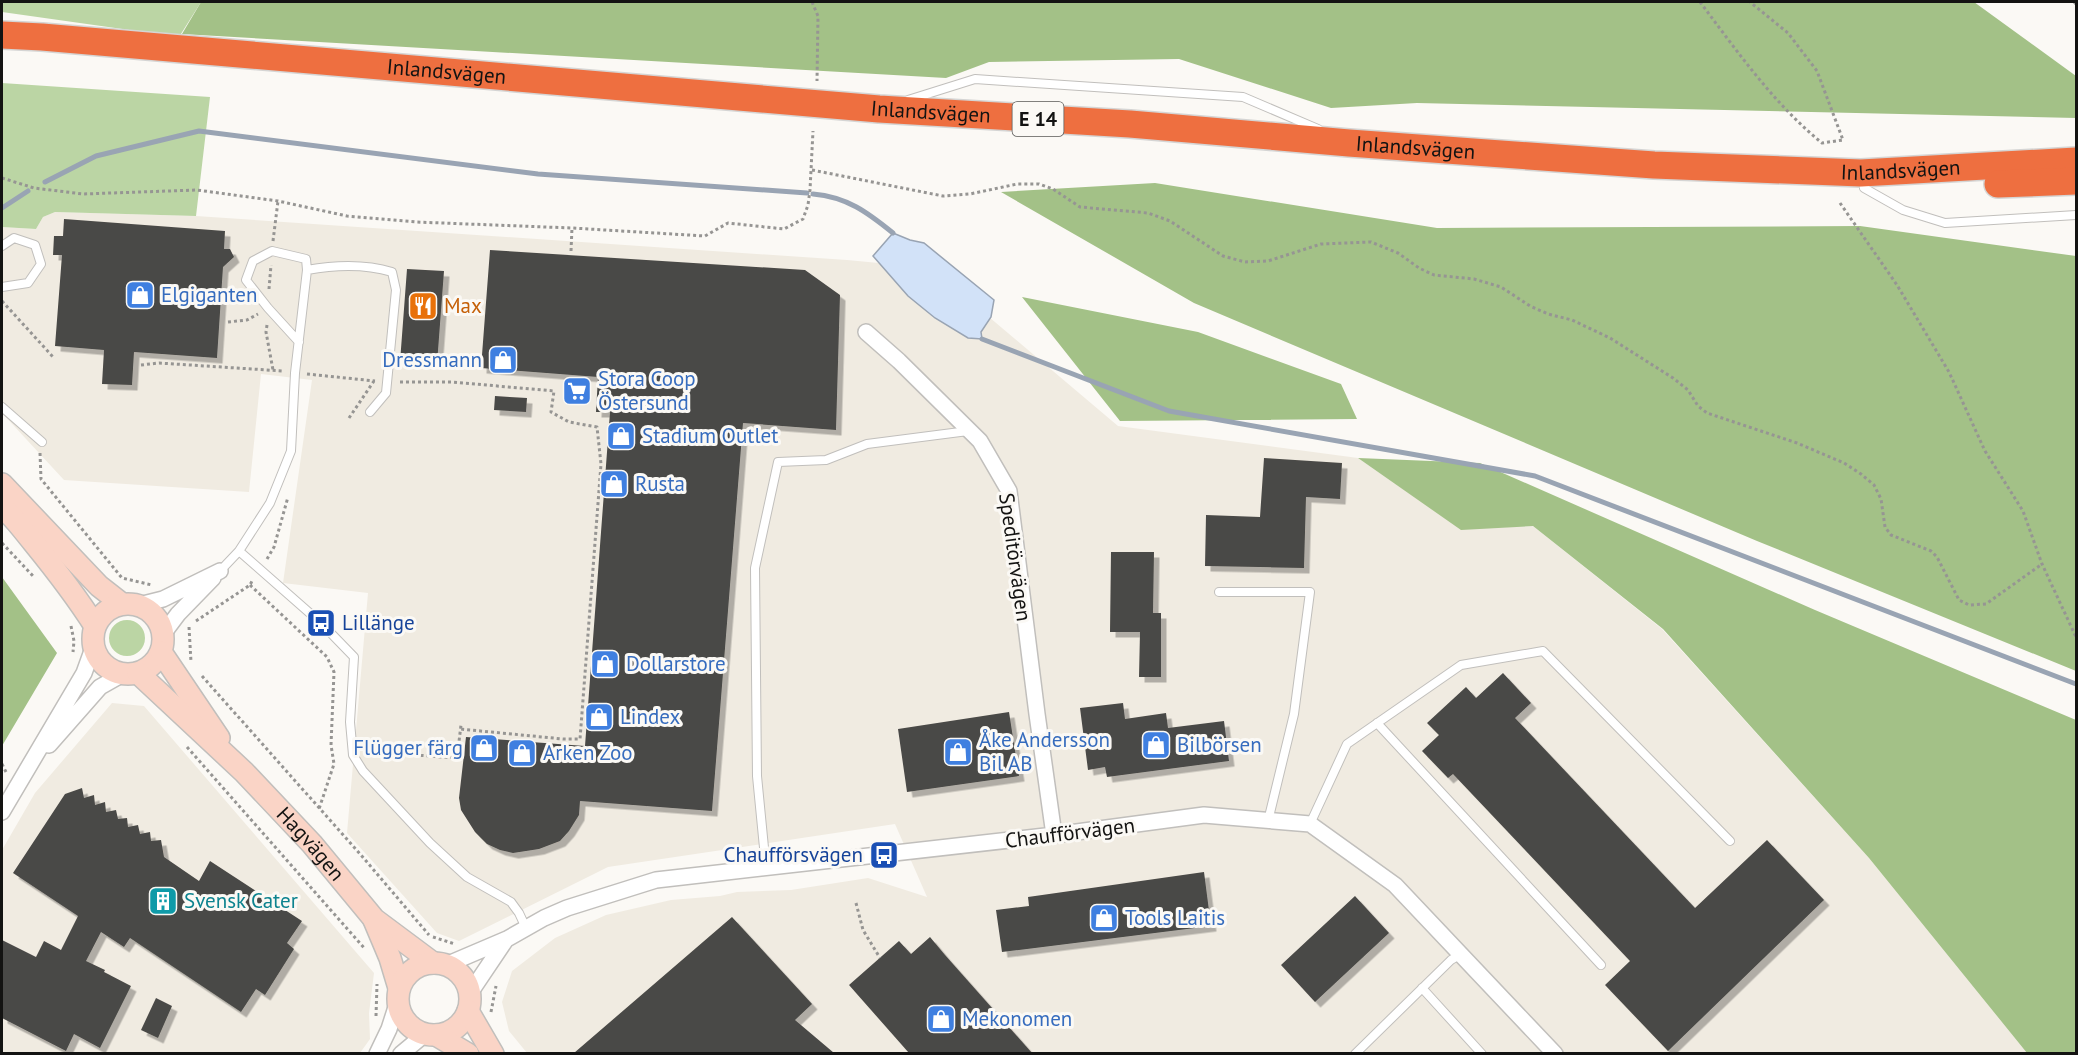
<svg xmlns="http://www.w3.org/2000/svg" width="2078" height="1055" viewBox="0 0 2078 1055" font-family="'PT Sans',sans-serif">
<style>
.built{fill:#f0ebe1}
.green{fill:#bbd5a4}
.forest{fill:#a3c187}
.water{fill:#d2e2f8;stroke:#99a4b3;stroke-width:1.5}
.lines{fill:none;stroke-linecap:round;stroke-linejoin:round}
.stream{stroke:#99a4b3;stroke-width:5}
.building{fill:#4a4946;filter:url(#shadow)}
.lane-casing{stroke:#c1bfbc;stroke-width:10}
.street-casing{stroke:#c1bfbc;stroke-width:18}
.secondary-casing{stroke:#c1bfbc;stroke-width:24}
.highway-casing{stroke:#d5d5d4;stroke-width:30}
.path{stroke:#969593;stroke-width:3;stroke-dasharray:3 3;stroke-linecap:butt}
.lane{stroke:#fff;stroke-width:8}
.street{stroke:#fff;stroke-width:15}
.secondary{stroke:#fad4c6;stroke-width:21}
.highway{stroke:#ee6f40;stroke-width:27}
.labels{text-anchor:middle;stroke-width:6;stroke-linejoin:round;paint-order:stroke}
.shield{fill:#fbf9f5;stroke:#595856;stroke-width:1.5}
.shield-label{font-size:20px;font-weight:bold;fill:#131312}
.street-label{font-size:21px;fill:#131312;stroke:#fbf9f5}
.shop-label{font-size:21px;fill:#366cbe;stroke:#fbf9f5;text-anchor:start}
.food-label{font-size:21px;fill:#c56008;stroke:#fbf9f5;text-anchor:start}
.transit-label{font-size:21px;fill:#164399;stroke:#fbf9f5;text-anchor:start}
.culture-label{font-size:21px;fill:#0d838f;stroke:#fbf9f5;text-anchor:start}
</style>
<defs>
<filter id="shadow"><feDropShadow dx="5.5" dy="5.5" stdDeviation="0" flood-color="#0004"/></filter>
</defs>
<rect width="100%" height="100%" fill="#fbf9f5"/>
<path class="built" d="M55,212L196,216L847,260L931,268L1118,426L1358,458L1461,529L1533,526L1662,629L1869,858L2027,1053H527L509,1031L502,1002L512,971L555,938L606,915L671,900L720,896L737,892L791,890L868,878L927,897L895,824L608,867L459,941L437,933L347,833L368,593L283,583L312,380L261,374L249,492L64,480L2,413V227L36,229L43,217Z
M112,703L144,706L374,973L369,1013L370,1039L360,1053L2,1054V850L35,793Z"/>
<path class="green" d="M2,2H201L179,37L2,12Z
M2,83L210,97L196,216L55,212L43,217L36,229L2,227Z
M109 638a18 18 0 1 1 36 0a18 18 0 1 1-36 0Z"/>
<path class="forest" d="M201,2H1974L2076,76V118L1417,103L1331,108L1179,59L989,62L946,78L182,34Z
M1155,183L1437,228L1860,226L2076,256V671L1757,541L1194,303L1001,192Z
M1022,297L1198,332L1341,384L1357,419L1120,421Z
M1358,458L1480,463L1815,610L2076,720V1053H2027L1869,858L1663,629L1533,526L1461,530Z
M2,577L57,653L2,746Z"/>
<path class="water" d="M893,233L910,240L924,243L994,300L991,317L981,332L982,339L968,338L935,318L908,296L873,256Z"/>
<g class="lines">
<path class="stream" d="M45,182L96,156L199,131L538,174L807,193
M813,194C847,197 867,212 893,233
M2,208L28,191
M982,339L1169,411L1535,476L2076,684"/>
</g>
<path class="building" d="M64,219L225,231L224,249H230L234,257L223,267L217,358L134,352L132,385L102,384L104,350L55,346L62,255H53L54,236H63Z
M490,250L805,270L840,295L836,430L743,423L712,811L580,801L579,815L569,831L560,841L539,849L513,853L500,850L487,844L475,832L461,810L459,798L466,737L585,746L610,412H596L598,377L481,368Z
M407,269L444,271L437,364L400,362Z
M495,396L527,398L526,412L494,410Z
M1264,458L1342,463L1340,499L1306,497L1304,568L1205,566L1206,515L1260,517Z
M1111,552H1154L1153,613H1161V677H1139L1140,632H1110Z
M1503,673L1531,703L1515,718L1695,908L1767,840L1824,900L1668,1051L1605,985L1630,961L1453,774L1448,778L1422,751L1439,735L1427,723L1466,687L1476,698Z
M1123,703L1125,719L1166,713L1168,728L1224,721L1229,761L1107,777L1105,767L1088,770L1080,708Z
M1009,712L1019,776L907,792L898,729Z
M82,788L84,798L94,795L95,805L105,802L106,812L116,810L118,819L127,818L128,827L138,825L140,834L150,832L151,841L161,840L164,857L199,881L210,861L302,921L287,943L294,949L265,995L256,989L241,1012L130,938L124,947L101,932L86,961L105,970L104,972L131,986L100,1048L74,1034L66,1051L2,1018V940L36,957L44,941L61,950L78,916L13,873L65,794Z
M1204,872L1211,926L1002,952L996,910L1029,906L1028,897Z
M1355,896L1389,933L1315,1002L1281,965Z
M732,917L812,1004L795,1020L834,1053H574Z
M930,937L945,955L1032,1053H909L849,985L899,941L911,954Z
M156,998L172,1006L158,1038L141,1030Z"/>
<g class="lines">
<g class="lane-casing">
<path id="lane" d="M908,100L975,79L1243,97L1318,129
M1864,188L1903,210L1945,223L2076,215
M2,246L14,238L35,245L41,264L28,283L2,287
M307,270C334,265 366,264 392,272L396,290L386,393L370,412
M2,407L42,442
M239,551L321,623L354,657L350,722L353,755L363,771L430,843L467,877L511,902L519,913L526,928
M220,571L239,551L270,503L291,451L295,373L307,270L306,259L272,251L253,261L246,280L268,308L299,342
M1219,592H1310L1294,714L1268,821
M1377,723L1601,965
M1310,824L1347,744L1461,665L1543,651L1730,841
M766,868L757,776L755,568L778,462L826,460L867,444L968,431
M1422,988L1482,1054
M1355,1054L1451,960L1461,954"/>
</g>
<g class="street-casing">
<path id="street" d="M866,332L899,361L980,441L1009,491L1037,714L1054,835
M139,605L163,599L220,571
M163,634L178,614L213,578
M49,745L100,687L123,674
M2,812L84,673L93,648
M446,965L507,939L544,918L567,908L656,880L1054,835L1204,815L1310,824L1395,885L1555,1054
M470,993L505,941
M377,1054L389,1029L398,1001
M401,1054L425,1034"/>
</g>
<g class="secondary-casing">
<g id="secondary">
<path d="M2,484L99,586L122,604"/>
<path d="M2,507C14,517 23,530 33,542C55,569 76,596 95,626"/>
<circle cx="128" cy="639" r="35"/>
<path d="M161,652L219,738"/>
<path id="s1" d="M138,673L244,772L312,844L374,919L433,963"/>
<path d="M374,920L390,958L399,988"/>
<circle cx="434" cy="999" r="36"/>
<path d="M468,1011L493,1054"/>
<path d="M436,1035L468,1054"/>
</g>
</g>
<g class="highway-casing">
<g id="highway">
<path id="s2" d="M2,35L42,37L879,109L1130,124L1349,143L1654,165L1861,173L2076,161"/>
<path d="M1998,184L2076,181"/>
</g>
</g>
<path class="path" d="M812,2L818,16L817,81
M1700,2C1737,51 1774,104 1822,143L1843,140L1817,71L1788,33L1750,2
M2074,2L2076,4
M812,170L943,196L970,194L1017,184H1039L1053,189L1080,207L1148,213L1170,221L1223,256L1245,262L1268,261L1321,244L1371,242L1398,253L1419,268L1434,275L1474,279L1501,287L1530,306L1548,314L1572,320L1610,338L1673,378L1688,390L1698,406L1707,413L1797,443L1844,463L1861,474L1874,485L1881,499L1885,527L1891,535L1931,551L1937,557L1959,600L1969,605L1986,604L2042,564
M2,178L34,188L83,194L197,190L278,201L347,216L416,222L572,228L705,236L728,223L784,229L803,219L808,205L810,190L813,131
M1840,203L1897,285L1949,372L1985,451L2023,511L2042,564L2076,637
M273,241L278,201
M571,251L572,228
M269,289L271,265
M2,301L54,358
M228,322L247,320L258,314
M267,325L266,332L273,370
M141,365L159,363L283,371
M307,374L375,381
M400,382H452L554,391L551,412L569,422L597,427L601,464L580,739H563L460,729
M349,418L374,381
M40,453L41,479L122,578L152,585
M2,543L33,576
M267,559L274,547L288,497
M250,585L327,657L334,672L331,745L334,764L319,809
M196,621L250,585L253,579
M71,626L74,641L73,652
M189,627L191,662
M202,676L361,855L429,935
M187,747L365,949
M367,754L373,752L457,758L461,725
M2,764L6,772
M856,903L863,930L880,958
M433,937L455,944
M491,1012L496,986
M376,1016L377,984"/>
<use href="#lane" class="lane"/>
<use href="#street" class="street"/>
<use href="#secondary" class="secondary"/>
<use href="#highway" class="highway"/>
</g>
<defs>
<g id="shop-square" transform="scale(1.5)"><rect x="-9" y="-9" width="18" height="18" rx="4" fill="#3f7fe0" stroke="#fbf9f5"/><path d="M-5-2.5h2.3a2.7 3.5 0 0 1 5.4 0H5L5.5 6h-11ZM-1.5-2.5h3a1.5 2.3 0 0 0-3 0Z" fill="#fff"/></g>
<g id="restaurant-square" transform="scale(1.5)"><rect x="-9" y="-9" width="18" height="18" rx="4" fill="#e8710a" stroke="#fbf9f5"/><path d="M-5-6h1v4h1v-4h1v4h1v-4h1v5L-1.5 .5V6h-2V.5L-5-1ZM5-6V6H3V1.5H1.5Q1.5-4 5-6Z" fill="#fff"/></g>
<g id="supermarket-square" transform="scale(1.5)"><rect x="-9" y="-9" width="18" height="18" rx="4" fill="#3f7fe0" stroke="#fbf9f5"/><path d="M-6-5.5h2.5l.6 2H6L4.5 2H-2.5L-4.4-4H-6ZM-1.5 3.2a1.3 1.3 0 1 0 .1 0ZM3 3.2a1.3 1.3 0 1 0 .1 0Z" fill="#fff"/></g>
<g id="bus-square" transform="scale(1.5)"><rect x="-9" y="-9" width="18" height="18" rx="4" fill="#1a4fb4" stroke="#fbf9f5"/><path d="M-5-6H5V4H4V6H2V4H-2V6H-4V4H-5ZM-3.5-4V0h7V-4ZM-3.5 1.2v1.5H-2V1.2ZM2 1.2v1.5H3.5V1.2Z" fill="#fff"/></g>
<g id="building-square" transform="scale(1.5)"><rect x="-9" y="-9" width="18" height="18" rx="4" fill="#0f9aa8" stroke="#fbf9f5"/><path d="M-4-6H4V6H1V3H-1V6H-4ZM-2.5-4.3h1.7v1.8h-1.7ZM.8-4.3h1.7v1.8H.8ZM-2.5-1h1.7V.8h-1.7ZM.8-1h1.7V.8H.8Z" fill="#fff"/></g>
</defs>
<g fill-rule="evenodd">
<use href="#shop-square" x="140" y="295"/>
<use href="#restaurant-square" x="423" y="306"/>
<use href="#shop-square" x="503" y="360"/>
<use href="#supermarket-square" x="577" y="391"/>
<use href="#shop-square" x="621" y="436"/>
<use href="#shop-square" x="614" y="484"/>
<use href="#bus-square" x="321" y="623"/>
<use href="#shop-square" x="605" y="664"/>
<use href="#shop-square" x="599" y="717"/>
<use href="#shop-square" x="1156" y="745"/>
<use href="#shop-square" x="484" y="748"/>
<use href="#shop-square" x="958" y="752"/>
<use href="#shop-square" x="522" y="753"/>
<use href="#bus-square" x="884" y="855"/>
<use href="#building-square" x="163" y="901"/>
<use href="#shop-square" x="1104" y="918"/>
<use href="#shop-square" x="941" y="1019"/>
</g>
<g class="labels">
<rect class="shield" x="1012.5" y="102" width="51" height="34" rx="4.5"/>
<g class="shield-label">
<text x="1038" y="126">E 14</text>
</g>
<g class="street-label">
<text dy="7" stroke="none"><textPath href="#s2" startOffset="446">Inlandsvägen</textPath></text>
<text dy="7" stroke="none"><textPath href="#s2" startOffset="932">Inlandsvägen</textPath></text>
<text dy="7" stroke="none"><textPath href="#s2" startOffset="1418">Inlandsvägen</textPath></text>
<text dy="7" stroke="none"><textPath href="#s2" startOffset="1904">Inlandsvägen</textPath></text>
<text transform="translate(1015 557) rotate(82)" y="7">Speditörvägen</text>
<text transform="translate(1070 833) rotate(-7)" y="7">Chaufförvägen</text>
<text dy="7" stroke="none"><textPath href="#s1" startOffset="243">Hagvägen</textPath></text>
</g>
<g class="shop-label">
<text x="161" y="302">Elgiganten</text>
<text x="482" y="367" text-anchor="end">Dressmann</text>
<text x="598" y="386">Stora Coop<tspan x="598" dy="24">Östersund</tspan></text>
<text x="642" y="443">Stadium Outlet</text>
<text x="635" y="491">Rusta</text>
<text x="626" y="671">Dollarstore</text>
<text x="620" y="724">Lindex</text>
<text x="979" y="747">Åke Andersson<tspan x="979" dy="24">Bil AB</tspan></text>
<text x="1177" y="752">Bilbörsen</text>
<text x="463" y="755" text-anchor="end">Flügger färg</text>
<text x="543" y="760">Arken Zoo</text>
<text x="1125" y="925">Tools Laitis</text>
<text x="962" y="1026">Mekonomen</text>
</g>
<g class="food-label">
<text x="444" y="313">Max</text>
</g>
<g class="transit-label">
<text x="342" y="630">Lillänge</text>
<text x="863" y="862" text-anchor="end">Chaufförsvägen</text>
</g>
<g class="culture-label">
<text x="184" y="908">Svensk Cater</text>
</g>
</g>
<rect width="2078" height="1055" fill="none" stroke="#131312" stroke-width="6"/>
</svg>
